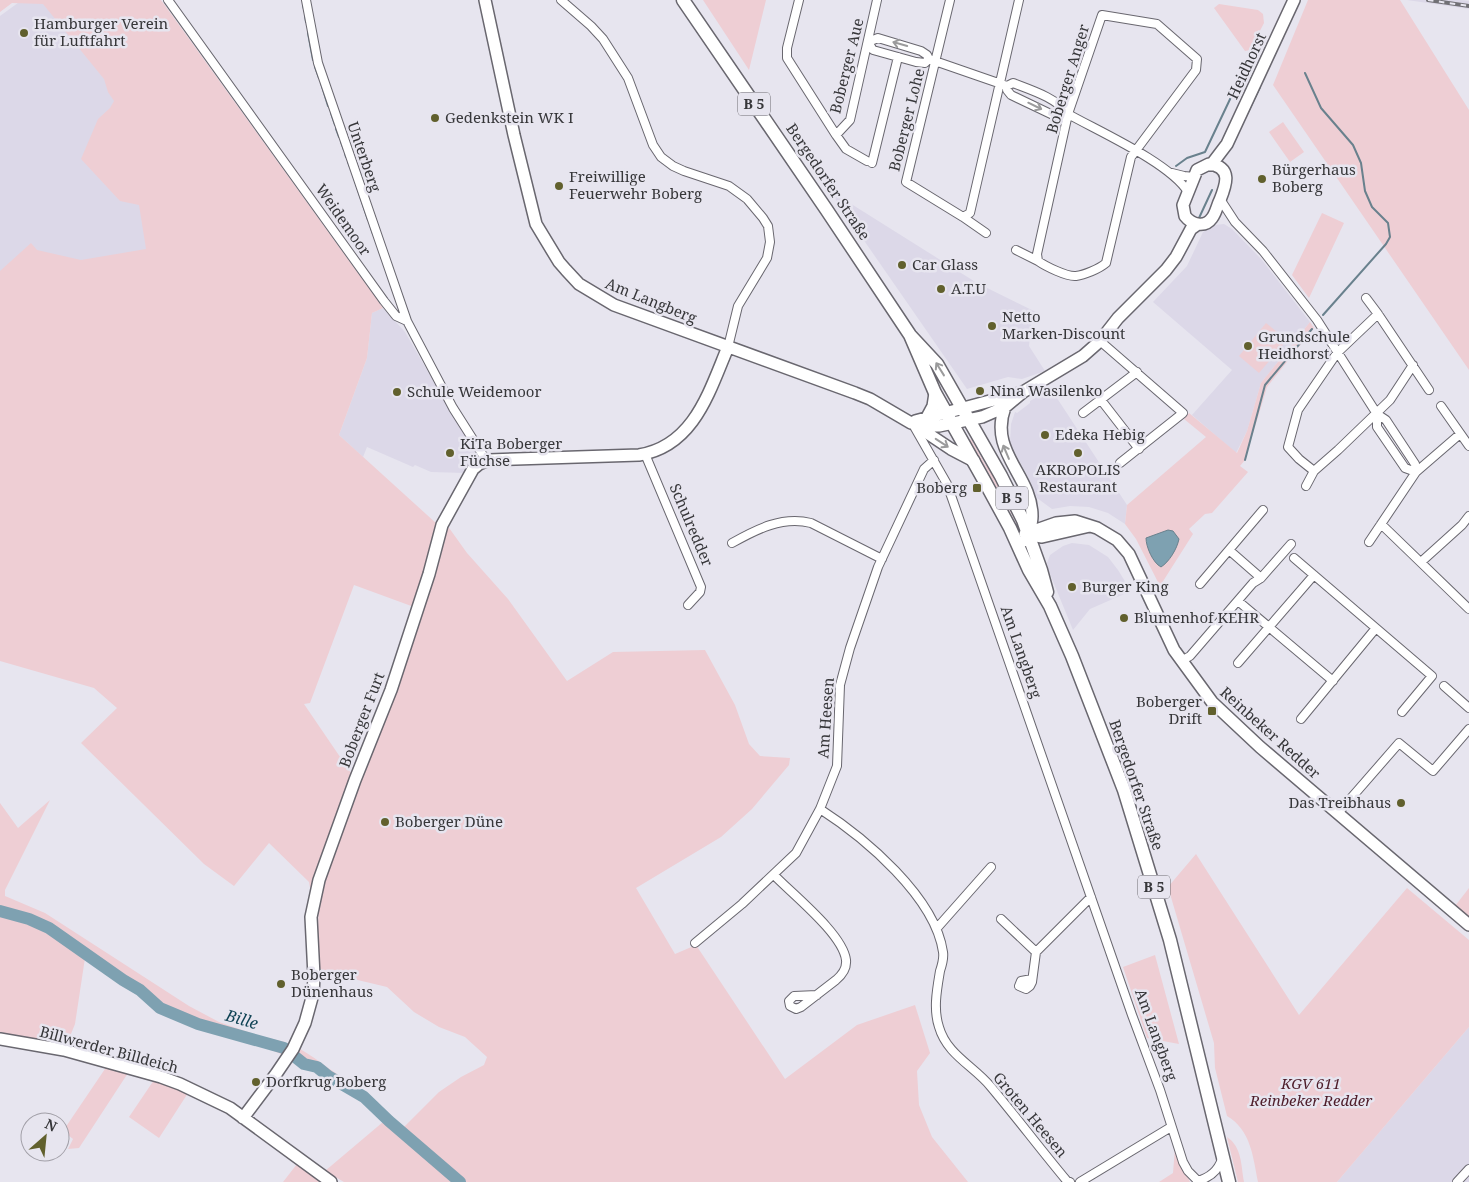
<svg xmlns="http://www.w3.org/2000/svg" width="1469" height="1182" viewBox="0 0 1469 1182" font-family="'Noto Serif',serif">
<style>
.built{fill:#dcd8e8}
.green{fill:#eeced4}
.water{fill:#7ea1b1;stroke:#69818d}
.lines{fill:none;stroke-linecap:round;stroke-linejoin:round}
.stream{stroke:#69818d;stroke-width:2}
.river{stroke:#7ea1b1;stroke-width:12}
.street-casing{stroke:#69676f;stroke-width:10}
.secondary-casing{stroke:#69676f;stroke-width:14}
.primary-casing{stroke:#69676f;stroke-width:15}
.street{stroke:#fff;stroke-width:8}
.secondary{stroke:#fff;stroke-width:11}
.primary{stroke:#fff;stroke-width:12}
.rail-casing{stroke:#717075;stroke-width:4}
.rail{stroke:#e7e5ef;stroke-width:2;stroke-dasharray:5.5;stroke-linecap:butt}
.oneway{stroke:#9b9b9c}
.poi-dot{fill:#61602d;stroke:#e7e5ef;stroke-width:2}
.labels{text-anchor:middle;stroke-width:5;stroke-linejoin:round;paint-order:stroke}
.shield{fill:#e7e5ef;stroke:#6c6b70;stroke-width:1}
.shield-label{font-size:14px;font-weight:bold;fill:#37373a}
.poi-label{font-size:15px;fill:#37373a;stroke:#e7e5ef;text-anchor:start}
.street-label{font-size:15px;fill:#37373a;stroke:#e7e5ef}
.park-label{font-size:15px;font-style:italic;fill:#4e1d2a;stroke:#e7e5ef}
.water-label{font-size:16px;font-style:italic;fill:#0f4254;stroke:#e7e5ef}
</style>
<rect width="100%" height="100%" fill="#e7e5ef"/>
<path class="built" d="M22,0H43L104,78L115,98L164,247L0,393V16Z
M1407,0H1460L1469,1V9Z
M829,190L977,283L1038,313L1031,325L1029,346L1045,371L1022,379L1008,377L967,389Z
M1224,224L1232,229L1262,260L1310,322L1261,383L1247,431L1236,453L1192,415L1232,370L1153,302L1187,266L1203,232L1215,225Z
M383,308L405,332L475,453L474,460L465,473L431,472L415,465L413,467L367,447L363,457L339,435L367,358L372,313Z
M1051,389L1127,505L1125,524L1108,513L1089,507L1070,506L1052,509L1037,498L1031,483L1010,443L1011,424L1015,412L1017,413L1030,403V401Z
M1072,543L1089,545L1108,557L1118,570L1131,591L1090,609L1073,630L1050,574L1047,563L1050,555L1063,546Z
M1469,1027V1182H1337Z"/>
<path class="green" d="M0,0H161L383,308L372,313L367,358L339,435L437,524L414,607L354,585L310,703L304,704L351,773L312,880L311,893L309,882L269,843L234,886L204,864L81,743L117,708L94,688L0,661V271L31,243L37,250L81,260L146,249L139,205L120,201L81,159L98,119L110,108L114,101L108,92L104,79L43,4L12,3L0,12Z
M703,0H766L749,70Z
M1308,0H1400L1469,110V370L1273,85Z
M1219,4L1258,10L1263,14L1264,23L1250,50L1245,51L1214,8Z
M1283,122L1304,152L1290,162L1269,132Z
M1322,213L1344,223L1309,298L1292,275Z
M1310,322L1314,328L1267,387L1245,460L1240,466L1248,472L1212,513L1205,514L1189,529L1193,534L1160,586L1136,539L1125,524L1127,505L1206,437L1184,419L1189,413L1237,453L1247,431L1261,383Z
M1266,323L1287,340L1259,373L1239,356Z
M971,439L985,464L996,477L1020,526H1018L986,468L967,441Z
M447,525L467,553L508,599L567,681L613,652L705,650L735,705L749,744L760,756L790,758L789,765L752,809L721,837L636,888L675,954L696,945L785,1079L857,1025L915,1005L930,1053L917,1071L919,1105L932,1137L968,1182H462L421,1151L459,1182H344L325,1171L383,1122L398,1133L439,1092L461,1077L484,1065L487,1057L465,1037L439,1027L414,1012L387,987L324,972L317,965L319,895Z
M50,800L5,890V896L45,913L189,1006L219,1022L260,1036L285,1042L281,1054L241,1038L198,1027L157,1011L138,994L85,958L75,1024L66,1046L0,1034V803L18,828Z
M1196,854L1299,1015L1407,888L1469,940V1027L1337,1182H1258C1253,1157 1251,1130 1227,1116L1215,1068L1214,1043L1168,887Z
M1469,888V918L1455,906Z
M1155,955L1179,1044L1147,1038L1123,967Z
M300,1049C319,1060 336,1075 355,1085L354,1087L317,1063L297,1055Z
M107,1066L128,1073L79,1148L68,1149L73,1139L63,1131Z
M154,1080L188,1093L159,1138L129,1117Z
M1227,1137C1242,1147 1241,1165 1244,1182H1238Z
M1175,1148L1190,1182H1159L1173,1173Z
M297,1164L320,1180L318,1182H283Z"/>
<path class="water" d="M1168,530L1173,531L1179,539C1177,549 1169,562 1161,567C1153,563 1146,547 1146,538Z"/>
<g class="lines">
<path class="stream" d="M303,5L304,9
M305,15L306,22
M308,33L313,60
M315,67L319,78
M1305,73L1321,108L1353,145L1361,163L1365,191L1372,207L1388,223L1390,237L1386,244L1323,315
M321,83L328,106
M331,113L335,125
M1245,118L1260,87
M336,129L339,137
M341,142L344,150
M345,153L346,157
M348,162L350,167
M1176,166L1187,158L1205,152L1250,57V50
M353,175L368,220
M1199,218L1212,190
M370,225L373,234
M1245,460L1265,385L1312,329"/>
<path class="river" d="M0,911L29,919L49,928L123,980L140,990L160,1008L198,1024L284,1048L304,1064L317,1067L328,1076L364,1097L389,1121L460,1182"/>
<g class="street-casing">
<path id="street" d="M168,0L384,301L396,316L407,321L453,408L486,460
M306,0L318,63L407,321
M561,0L591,26L603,39L628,78L653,145L661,157L673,166L684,171L729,186L747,199L763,218L768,226L770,242L767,258L738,306L728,347
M799,0L787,48V58L836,135L850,120L877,0
M950,0L906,182L963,217L970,213L1019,0
M1102,15L1157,24L1197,59L1196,70L1131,157L1106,263C1099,269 1084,275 1076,276C1067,277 1045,266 1038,261L1037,254L1068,114Z
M929,59L925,63L916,62L873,50L868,42L878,38L921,51L927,55L929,59L1007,86L1013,83C1031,90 1057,98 1068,114C1100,132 1170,163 1188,192
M1007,86V90L1011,95L1055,116L1062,117L1068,114
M836,135L846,149L867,161
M872,163L898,57
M1172,173L1184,176L1194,177
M1220,199L1235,222L1263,251L1317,320L1377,414V427L1405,468L1416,472L1415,464L1386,420L1377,414
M963,217L986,233
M1016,250L1038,261
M1366,298L1378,314L1429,390
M1100,341L1183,413L1120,463
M1101,400L1139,449
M1441,406L1469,446
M1083,413L1137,372
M915,428L947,484L1132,1015L1160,1090L1183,1162L1188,1171L1199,1182
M645,454L701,587L700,592L688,605
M1314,471L1299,459L1288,447L1298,410L1337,353L1378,314
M1306,486L1314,471L1338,450L1390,400L1413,365
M1381,524L1469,609
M1369,542L1416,472L1460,434
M732,543C757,529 782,516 811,523L882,559
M1229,550L1261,578
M1294,558L1432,676L1402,712
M1421,562L1462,525L1469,516
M1200,584L1263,510
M1238,601L1333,681
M1181,661L1190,656L1253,583L1261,578L1291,544
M1238,663L1314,575
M1444,686L1469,708
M1301,719L1376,628
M820,809C865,838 935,897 943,952C944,958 942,965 940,971C937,989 933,1009 939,1027C947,1055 974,1066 991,1087C1017,1118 1041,1150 1067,1181L1070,1182
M1338,813L1399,743L1433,771L1469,729
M774,875C792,894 843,934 846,960C847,969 842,975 836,980L801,1007L796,1009L790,1006L789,1001L794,996L817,995
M1001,919L1036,952
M937,928L991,867
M695,943L742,904L796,853L820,809L837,766L840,685L850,648L878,567L924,469L934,460
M1032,979L1021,981L1019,986L1026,989L1030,986L1032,982L1036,952L1091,897
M1197,1181C1209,1178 1218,1171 1222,1159
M1080,1182L1171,1127
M1457,1182L1469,1169"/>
</g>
<g class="secondary-casing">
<path id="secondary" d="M485,0L514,135L536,224L559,262L566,270L579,284L614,305L855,393L870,399L911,423L927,425L939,426L982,417L1005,407L1023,392L1083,356L1100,341L1118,318L1166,270L1176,257L1191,229L1198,224
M1209,164C1233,167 1226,185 1220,200C1217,206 1216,213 1212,218C1205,228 1192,225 1185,216L1183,205L1197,170Z
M1211,165L1227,144L1294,0
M1005,407C988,452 1032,475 1032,516C1032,522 1030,529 1029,535
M926,419L933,406L935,393
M915,421L1020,393
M915,425L951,449L974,461
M1025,534L1042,537L1090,526
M1024,541L1029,535L1039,529L1056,523L1075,521L1097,528L1117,540L1129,554L1174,650L1212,702L1260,747L1469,925
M0,1039L64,1050L161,1077L180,1084L230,1108L331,1182
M243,1118L276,1074L293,1049L305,1023L313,994L314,976L311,917L319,880L355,780L391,690L429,574L442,525L473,469L479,464L489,460L639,455C694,446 709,392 728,347"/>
</g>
<g class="primary-casing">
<path id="primary" d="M683,0L826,209L910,335L937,364L1001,476L1023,520L1041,570L1047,592
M910,335L935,393L985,482L1010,528L1029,570L1050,606L1072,656L1124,790L1170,940L1229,1182"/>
</g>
<use href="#street" class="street"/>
<use href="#secondary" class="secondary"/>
<use href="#primary" class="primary"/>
<g class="rail-casing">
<path id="rail" d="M1428,0L1469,6"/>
</g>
<use href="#rail" class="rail"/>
</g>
<defs><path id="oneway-shaft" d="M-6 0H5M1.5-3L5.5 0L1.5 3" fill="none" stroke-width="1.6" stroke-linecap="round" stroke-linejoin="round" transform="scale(1.25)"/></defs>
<g class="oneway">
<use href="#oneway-shaft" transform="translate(900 44) rotate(-164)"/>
<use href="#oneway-shaft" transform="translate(1035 106) rotate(26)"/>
<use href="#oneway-shaft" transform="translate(940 369) rotate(-122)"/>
<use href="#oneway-shaft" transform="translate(942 443) rotate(33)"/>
<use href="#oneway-shaft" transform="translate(1006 452) rotate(-113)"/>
</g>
<g class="poi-dot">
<circle cx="24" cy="33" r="5"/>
<circle cx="435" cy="118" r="5"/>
<circle cx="1262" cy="179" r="5"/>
<circle cx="559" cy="186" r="5"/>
<circle cx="902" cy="265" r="5"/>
<circle cx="941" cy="289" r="5"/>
<circle cx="992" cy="326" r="5"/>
<circle cx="1248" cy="346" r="5"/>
<circle cx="980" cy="391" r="5"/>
<circle cx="397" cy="392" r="5"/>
<circle cx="1045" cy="435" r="5"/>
<circle cx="450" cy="453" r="5"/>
<circle cx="1078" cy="453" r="5"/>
<rect x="972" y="483" width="10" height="10" rx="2.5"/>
<circle cx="1072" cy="587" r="5"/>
<circle cx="1124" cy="618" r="5"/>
<rect x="1207" y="706" width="10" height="10" rx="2.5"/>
<circle cx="1401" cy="803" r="5"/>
<circle cx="385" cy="822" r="5"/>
<circle cx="281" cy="984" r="5"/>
<circle cx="256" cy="1082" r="5"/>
</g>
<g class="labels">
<g class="shield">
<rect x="738" y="92.5" width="32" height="23" rx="4"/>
<rect x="996" y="486.5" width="32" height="23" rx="4"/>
<rect x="1138" y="875.5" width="32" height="23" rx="4"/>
</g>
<g class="shield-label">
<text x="754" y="109">B 5</text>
<text x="1012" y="503">B 5</text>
<text x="1154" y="892">B 5</text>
</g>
<g class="poi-label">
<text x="34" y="29">Hamburger Verein<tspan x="34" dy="17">für Luftfahrt</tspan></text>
<text x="445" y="123">Gedenkstein WK I</text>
<text x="1272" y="175">Bürgerhaus<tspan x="1272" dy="17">Boberg</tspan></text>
<text x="569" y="182">Freiwillige<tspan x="569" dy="17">Feuerwehr Boberg</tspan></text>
<text x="912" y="270">Car Glass</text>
<text x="951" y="294">A.T.U</text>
<text x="1002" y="322">Netto<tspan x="1002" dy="17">Marken-Discount</tspan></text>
<text x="1258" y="342">Grundschule<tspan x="1258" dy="17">Heidhorst</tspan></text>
<text x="990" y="396">Nina Wasilenko</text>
<text x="407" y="397">Schule Weidemoor</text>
<text x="1055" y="440">Edeka Hebig</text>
<text x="460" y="449">KiTa Boberger<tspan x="460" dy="17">Füchse</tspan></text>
<text x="1078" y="475" text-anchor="middle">AKROPOLIS<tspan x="1078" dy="17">Restaurant</tspan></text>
<text x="967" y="493" text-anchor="end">Boberg</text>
<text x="1082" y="592">Burger King</text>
<text x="1134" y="623">Blumenhof KEHR</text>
<text x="1202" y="707" text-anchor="end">Boberger<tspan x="1202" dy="17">Drift</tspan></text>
<text x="1391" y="808" text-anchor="end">Das Treibhaus</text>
<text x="395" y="827">Boberger Düne</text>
<text x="291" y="980">Boberger<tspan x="291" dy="17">Dünenhaus</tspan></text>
<text x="266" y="1087">Dorfkrug Boberg</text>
</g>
<g class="street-label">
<text transform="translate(847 66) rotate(-76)" y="5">Boberger Aue</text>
<text transform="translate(1247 66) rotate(-65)" y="5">Heidhorst</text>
<text transform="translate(1068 79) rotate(-73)" y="5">Boberger Anger</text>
<text transform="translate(907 120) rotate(-76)" y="5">Boberger Lohe</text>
<text transform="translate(364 157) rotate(71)" y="5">Unterberg</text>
<text transform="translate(828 182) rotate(56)" y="5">Bergedorfer Straße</text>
<text transform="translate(343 220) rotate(55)" y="5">Weidemoor</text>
<text transform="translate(651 301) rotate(22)" y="5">Am Langberg</text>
<text transform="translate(691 525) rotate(67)" y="5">Schulredder</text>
<text transform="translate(1021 652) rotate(71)" y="5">Am Langberg</text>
<text transform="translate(826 718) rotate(-86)" y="5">Am Heesen</text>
<text transform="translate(362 720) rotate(-69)" y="5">Boberger Furt</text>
<text transform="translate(1270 733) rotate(42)" y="5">Reinbeker Redder</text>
<text transform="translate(1136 785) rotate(71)" y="5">Bergedorfer Straße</text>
<text transform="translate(1156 1035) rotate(70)" y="5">Am Langberg</text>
<text transform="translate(109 1050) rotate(15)" y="5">Billwerder Billdeich</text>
<text transform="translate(1030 1115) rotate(50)" y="5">Groten Heesen</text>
</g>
<g class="park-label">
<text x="1311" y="1089">KGV 611<tspan x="1311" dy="17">Reinbeker Redder</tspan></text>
</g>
<g class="water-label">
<text transform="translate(242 1019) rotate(16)" y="6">Bille</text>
</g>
</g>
<g transform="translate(45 1137) rotate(27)"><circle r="24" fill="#e7e5ef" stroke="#a19fa7"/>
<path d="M0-4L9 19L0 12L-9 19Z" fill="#61602d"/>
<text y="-8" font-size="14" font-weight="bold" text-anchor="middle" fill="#37373a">N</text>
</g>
</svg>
